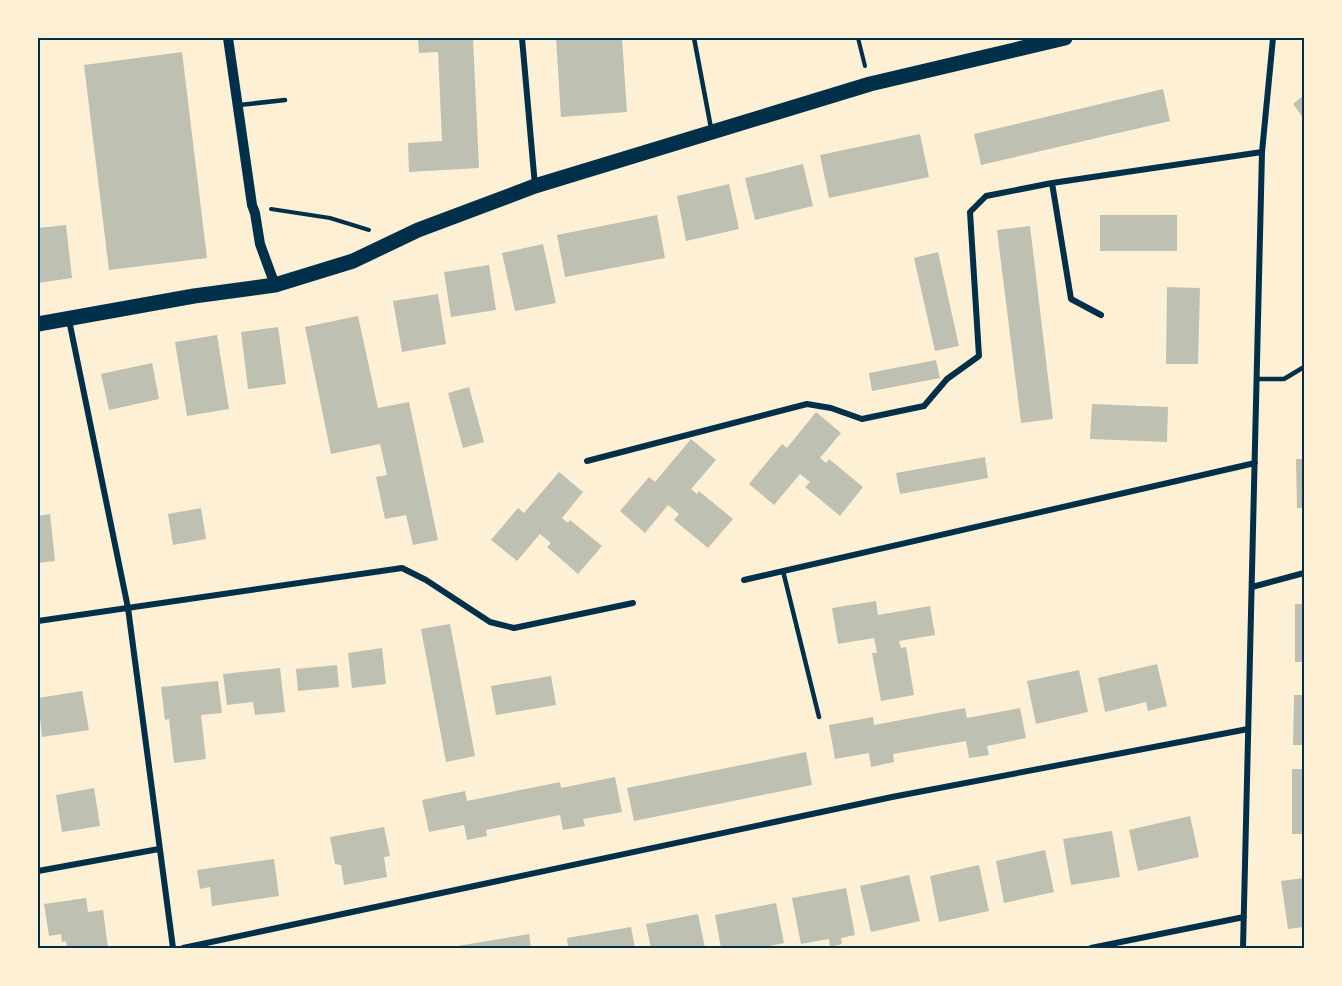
<svg xmlns="http://www.w3.org/2000/svg" width="1342" height="986" viewBox="0 0 1342 986" font-family="Signika,sans-serif">
<style>
.building{fill:#bec0b2}
.lines{fill:none;stroke-linecap:round;stroke-linejoin:round}
.path{stroke:#003049;stroke-width:4}
.service{stroke:#003049;stroke-width:4.5}
.minor{stroke:#003049;stroke-width:6}
.tertiary{stroke:#003049;stroke-width:10}
.primary{stroke:#003049;stroke-width:15}
.neatline{fill:none;stroke:#003049;stroke-width:2}
</style>
<rect width="100%" height="100%" fill="#fdf0d5"/>
<path class="building" d="M418,38H473L479,168L409,172L408,143L442,141L438,52L419,53Z
M556,38H622L627,112L561,117Z
M182,52L207,258L109,270L84,65Z
M1163,89L1170,121L981,165L974,134Z
M1304,95V119L1293,104Z
M920,134L929,177L829,198L820,155Z
M803,164L813,206L755,220L745,178Z
M729,184L739,229L686,241L677,196Z
M657,215L665,258L565,277L557,235Z
M1100,215H1177V251H1100Z
M66,225L72,278L38,283V228Z
M1030,226L1053,419L1021,423L997,230Z
M543,244L556,303L515,311L502,253Z
M938,252L959,346L935,351L914,258Z
M489,265L496,310L451,317L444,272Z
M1167,287L1200,288L1198,364H1166Z
M438,294L446,344L402,352L393,301Z
M358,316L378,408L409,402L438,540L413,545L406,515L385,519L376,477L387,475L380,444L331,454L305,327Z
M278,327L286,384L248,389L241,332Z
M217,335L229,409L187,416L175,342Z
M936,360L940,378L872,391L869,373Z
M152,363L159,399L109,410L101,374Z
M469,387L484,442L463,448L448,393Z
M1092,404L1168,407L1167,442L1090,439Z
M816,412L841,433L820,458L826,463L829,459L863,487L840,516L805,487L810,482L800,474L774,505L749,484L782,444L787,448Z
M691,439L716,460L691,489L697,494L699,491L733,519L708,548L674,520L679,514L668,505L645,533L620,511L649,477L655,482Z
M985,457L988,478L900,494L896,473Z
M1296,459H1304V508H1297Z
M559,472L583,492L562,518L568,523L570,520L602,546L578,574L547,547L551,543L540,534L517,561L491,540L518,508L524,513Z
M201,508L206,539L173,545L168,514Z
M50,514L55,561L38,563V516Z
M876,601L878,615L930,606L935,635L899,641L901,648L906,647L914,695L881,701L872,653H877L874,638L838,644L832,608Z
M1295,604H1304V662H1295Z
M450,624L475,756L446,762L421,629Z
M382,648L386,684L352,688L348,653Z
M1157,664L1167,706L1148,711L1146,702L1105,712L1098,678Z
M337,665L339,687L298,691L296,669Z
M280,668L285,712L255,715L253,702L227,705L223,674Z
M1079,670L1088,712L1036,724L1027,681Z
M551,676L556,705L496,715L491,686Z
M218,681L222,713L201,715L206,759L174,763L169,719L165,720L161,687Z
M82,691L89,730L42,737L38,698Z
M1294,695H1304V745H1293Z
M965,708L967,718L1020,708L1026,738L987,746L989,755L969,758L966,741L893,754L894,762L871,767L869,753L835,759L829,725L873,717L874,725Z
M806,752L812,785L634,821L627,788Z
M1292,769H1304V834H1292Z
M615,777L622,812L583,819L585,826L563,830L560,815L486,830L487,836L467,840L464,825L429,832L422,800L465,791L467,801L560,782L561,788Z
M94,788L100,826L62,832L56,795Z
M1190,816L1199,857L1138,871L1129,830Z
M384,827L390,856L384,857L387,877L344,885L341,865L335,864L330,837Z
M1112,831L1120,877L1071,885L1063,839Z
M1045,850L1054,892L1004,903L996,861Z
M274,859L279,896L212,906L210,887L200,889L197,870Z
M979,865L989,911L939,922L930,876Z
M909,875L920,921L871,932L860,886Z
M1304,878V927L1288,929L1281,881Z
M846,888L855,935L841,938L842,944L830,947L829,939L801,944L792,898Z
M86,898L88,912L103,910L108,948H67L66,941L62,942L61,934L49,936L44,904Z
M776,903L784,943L759,948H721L715,915Z
M698,914L705,948H651L646,924Z
M631,927L635,948H568L567,938Z
M529,934L531,948H451V947Z"/>
<g class="lines">
<path class="path" d="M858,38L865,66
M271,209L330,218L369,230"/>
<path class="service" d="M694,38L711,128
M239,105L285,100
M1257,379H1284L1304,367
M783,571L819,717"/>
<path class="minor" d="M522,38L535,186
M1052,183L1071,299L1101,315
M69,320L128,608L173,948
M587,461L807,404L831,408L862,419L924,406L947,379L979,356L970,212L986,196L1052,183L1262,152
M744,580L1255,463
M1252,587L1304,573
M38,621L402,568L426,580L490,622L514,628L633,603
M38,871L159,849
M183,948L892,797L1248,729
M1091,948L1244,917
M1243,948L1262,152L1273,38"/>
<path class="tertiary" d="M228,38L252,205L255,213L260,244L275,285"/>
<path class="primary" d="M38,324L194,296L275,285L353,261L418,230L535,186L870,84L1065,38"/>
</g>
<rect width="1342" height="986" fill="none" stroke="#fdf0d5" stroke-width="78"/>
<rect x="39" y="39" width="1264" height="908" class="neatline"/>
</svg>
